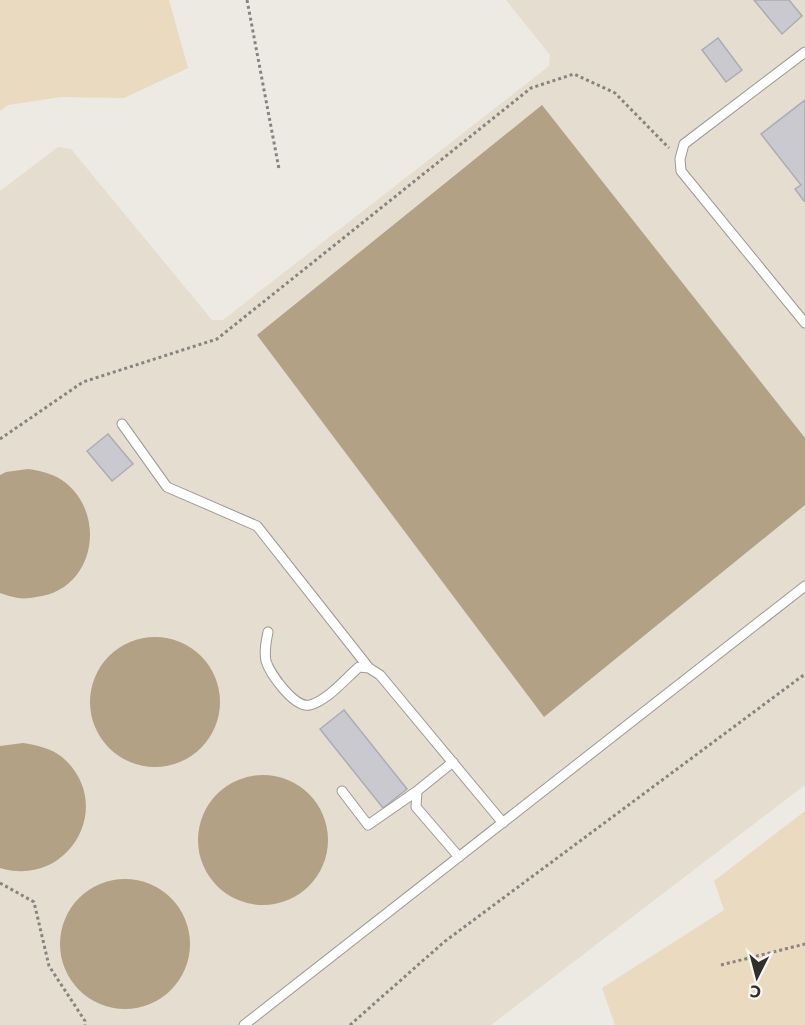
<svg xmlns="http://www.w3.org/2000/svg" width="805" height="1025" viewBox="0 0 805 1025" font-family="Commissioner,sans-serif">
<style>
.built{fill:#e5ddcf}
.green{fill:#e9dac0}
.water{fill:#b2a184}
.building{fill:#cac9d0;stroke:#adacb3;stroke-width:1.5}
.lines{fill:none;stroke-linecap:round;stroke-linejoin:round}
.service-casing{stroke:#9e9a94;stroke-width:11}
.path{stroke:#878480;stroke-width:3;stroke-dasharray:3 3;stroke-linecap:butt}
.service{stroke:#fff;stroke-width:9}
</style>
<rect width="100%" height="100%" fill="#ede9e3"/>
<path class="built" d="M506,0H805V785L491,1025H0V191L58,147L71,149L212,320H223L549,66L550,55Z"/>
<path class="green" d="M0,0H169L188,68L124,98L61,97L8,105L0,111Z
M805,811V1025H615L602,988L724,910L714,881Z"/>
<path class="water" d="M542,105L805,438V505L544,717L257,335Z
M28,469C42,471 55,474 66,483C108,518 93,591 36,597C31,598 24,599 18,598C12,597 6,595 0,593V475L6,472Z
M90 702a65 65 0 1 1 130 0a65 65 0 1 1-130 0Z
M23,743C36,745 51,748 62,757C117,804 69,889 0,868V746Z
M198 840a65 65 0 1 1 130 0a65 65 0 1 1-130 0Z
M60 944a65 65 0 1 1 130 0a65 65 0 1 1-130 0Z"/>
<path class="building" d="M754,0H789L802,16L782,34Z
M718,38L742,70L726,82L702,50Z
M805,100V201H804L795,189L801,185L761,134Z
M108,434L133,464L112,481L87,451Z
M344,710L407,789L383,808L320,729Z"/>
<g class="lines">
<g class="service-casing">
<path id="service" d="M805,52L684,144L680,159L681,171L805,323
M122,424L167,487L257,526L369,668
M268,632C266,642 264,651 266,661C270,674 295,709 310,705C328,700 345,679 359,667L369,668L380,675L503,823
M453,762L417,791L416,807L459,857
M342,791L368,825L417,791
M244,1025L805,586"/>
</g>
<path class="path" d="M247,0L279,169
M0,439L83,382L217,339L531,88L574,74L615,93L669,148
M0,883L34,902L49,966L85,1021V1025
M721,965L805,944
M350,1025L444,942L805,674"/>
<use href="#service" class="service"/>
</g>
<g transform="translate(757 977) rotate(186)" stroke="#faf7f0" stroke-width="4.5" paint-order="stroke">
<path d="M0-4.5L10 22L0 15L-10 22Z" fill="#312f2d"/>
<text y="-9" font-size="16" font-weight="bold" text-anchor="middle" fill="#312f2d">С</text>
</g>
</svg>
